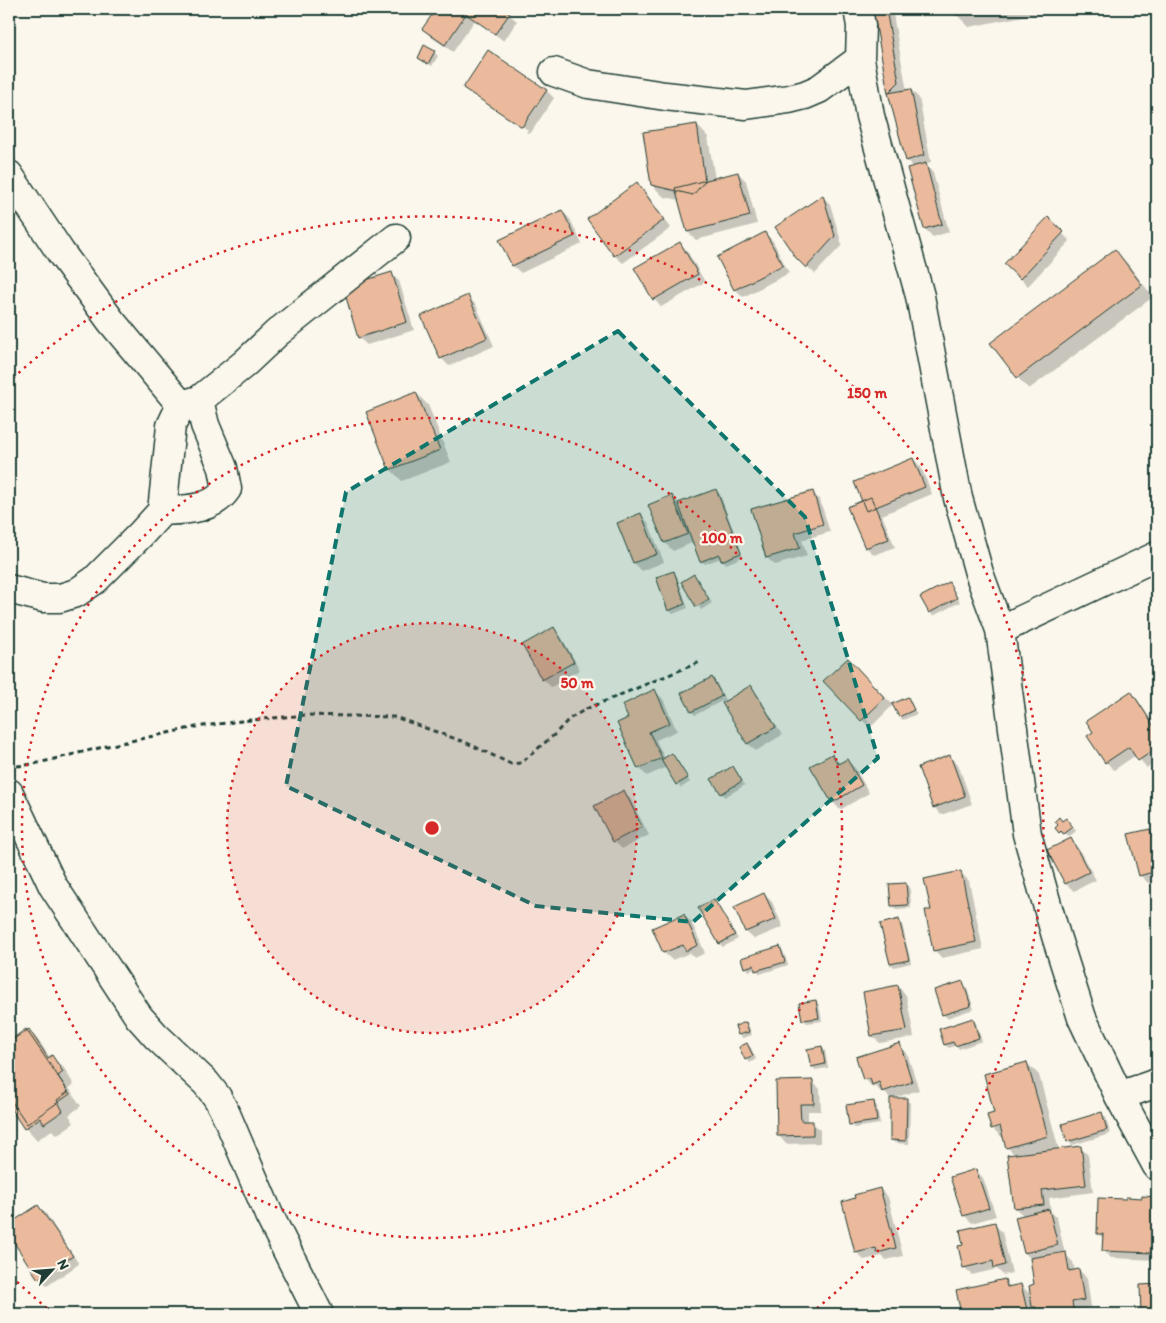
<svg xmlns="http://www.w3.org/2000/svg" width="1166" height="1323" viewBox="0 0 1166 1323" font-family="Itim,sans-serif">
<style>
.shadow{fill:#0003}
.building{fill:#ebba9c;stroke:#1f3d34}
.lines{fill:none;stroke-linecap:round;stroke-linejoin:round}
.street-casing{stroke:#1f3d34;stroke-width:31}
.path{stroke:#1f3d34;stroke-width:3;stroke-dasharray:5 4;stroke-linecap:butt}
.street{stroke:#fbf7ec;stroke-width:28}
.marked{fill:#0f766e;fill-opacity:0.2;stroke:#0f766e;stroke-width:4;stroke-dasharray:10 6;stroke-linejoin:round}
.ring{fill:none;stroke:#d62828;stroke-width:2.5;stroke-dasharray:2.5 5}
.centre{fill:#d62828;stroke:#fbf7ec;stroke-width:2.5}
.ring-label{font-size:15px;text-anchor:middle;font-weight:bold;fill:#d62828;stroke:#fbf7ec;stroke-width:4.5;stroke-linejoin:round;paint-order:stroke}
</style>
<rect width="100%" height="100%" fill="#fbf7ec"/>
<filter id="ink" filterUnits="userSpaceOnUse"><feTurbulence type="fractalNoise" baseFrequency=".02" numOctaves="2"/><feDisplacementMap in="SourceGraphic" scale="10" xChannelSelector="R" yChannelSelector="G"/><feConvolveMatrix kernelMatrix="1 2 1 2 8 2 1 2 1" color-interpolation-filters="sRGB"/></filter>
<g filter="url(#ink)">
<path class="shadow" d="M438,9H502L517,21L504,41L475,20L453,52L431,37L424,29Z
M874,9H892L907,91L911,90L919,98L931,162L925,164L933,173L949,232L933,237L925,229L909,169L914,168L907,160L891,94L889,92Z
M956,9H1059L969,27L957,15Z
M434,52L438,56L432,66L419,58Z
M489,52L547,91L554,98L530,134L526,132L528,130L472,92V95L465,88Z
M697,125L708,137L715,179L738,173L746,181L757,224L696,240L688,232L680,200L664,197L652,185Z
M637,184L645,191L671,228L623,263L615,256L588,219Z
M823,197L830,204L842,245L815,274L797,257Z
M562,211L570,219L582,244L521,273L513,266L501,240Z
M1048,219L1070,241L1028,286L1006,264Z
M765,233L773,241L789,273L743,297L735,289L719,258Z
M679,243L687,251L705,282L661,307L654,299Z
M1115,251L1127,263L1153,297L1029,389L1018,378L992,343Z
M391,274L399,281L414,330L367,345L359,338L344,288Z
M468,297L476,305L494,346L449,366L441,358Z
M416,393L428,405L451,462L402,481L390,469Z
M913,459L921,467L932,494L882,515L895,547L874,555L866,547L864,501Z
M716,490L720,494L743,557L726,564L721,558L705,564L701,561L694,542L673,551L665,543L650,505L672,496L680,504Z
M812,492L820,500L830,532L802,540L807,556L775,565L767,558Z
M641,515L648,522L664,562L642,571L634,563L619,524Z
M673,572L677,576L688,608L673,614L669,610Z
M694,575L712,603L701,610L683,582Z
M949,583L960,602L933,616L930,612Z
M553,628L561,636L580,670L551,687L543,679Z
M855,667L893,705L870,728L825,681Z
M712,679L716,682L726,702L750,687L758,695L782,735L756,751L748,744L722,701L695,715L692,712Z
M655,691L663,699L677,731L656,740L665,759L675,758L690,782L681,788L667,767L647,776L639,768L629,718Z
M1131,693L1138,700L1157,729V761L1147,768L1136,755L1114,770L1106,762L1095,732Z
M907,698L917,714L903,720L900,717Z
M832,755L840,763L847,760L855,768L869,793L840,810L833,802Z
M950,756L958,764L972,804L941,815L934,807Z
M733,767L745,785L725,797L722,793Z
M624,792L631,800L649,835L622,849L614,841Z
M1063,822L1070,823L1076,831L1069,837L1065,834L1063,836L1060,832Z
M1150,831L1157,838V880L1148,883L1140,875Z
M1070,840L1078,848L1096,880L1074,891L1066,884L1049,851Z
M961,873L969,881L983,949L942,958L934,950Z
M906,884L910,887L911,908L896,909L892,905Z
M764,894L772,902L783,927L754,939L746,932L736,907Z
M714,900L738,939L723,947L720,944Z
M684,915L692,923L705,953L695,958L690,953L672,960L664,953L654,928Z
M898,921L902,924L911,963L894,967L891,964Z
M779,947L783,951L788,965L760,974L756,968L749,971L746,967Z
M962,982L966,986L974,1009L947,1018L943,1014Z
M898,987L906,995L914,1037L880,1043L872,1036Z
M816,1001L819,1005L822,1021L807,1023L803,1019Z
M973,1020L976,1023L982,1041L959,1049L956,1045L949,1048L945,1045Z
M746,1024L749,1027L752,1035L742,1038L739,1034Z
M26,1030H28L40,1042L50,1058L52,1057L64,1068L74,1085L69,1088L81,1106L69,1115L74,1123L57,1135L52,1130L37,1140L9,1108V1042Z
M747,1044L751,1048L756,1059L750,1063L746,1059Z
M899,1045L907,1053L919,1090L891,1099L883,1091L881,1092L875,1086L872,1087L865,1079Z
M822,1047L825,1051L828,1068L815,1070L812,1066Z
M1027,1063L1039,1075L1059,1150L1080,1147L1088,1155L1093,1192L1049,1198L1051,1212L1057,1218L1065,1254L1073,1262L1075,1271L1079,1270L1087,1278L1091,1307L1079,1309L1080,1314H1038L1037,1311L1031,1305L1034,1314H963L957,1291L1004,1280L1011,1287L1021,1285L1029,1293L1030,1299L1032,1298L1036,1285L1031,1259L1025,1253L1024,1216L1015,1208V1155L1007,1147L1005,1140L992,1128L996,1113Z
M812,1081L820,1089L821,1111H808V1122H812L820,1130V1143L786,1144L779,1136Z
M906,1100L910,1103L909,1144L895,1143L891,1140Z
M873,1102L877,1106L880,1124L854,1128L850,1124Z
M1102,1114L1106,1117L1110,1134L1072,1145L1068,1141Z
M976,1170L983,1178L996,1216L972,1223L964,1215Z
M880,1189L888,1197L903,1256L886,1260L882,1256L864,1260L856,1252Z
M1157,1198V1260L1111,1258L1103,1250L1104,1239L1098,1233Z
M38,1206L46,1214L79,1264L47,1286L39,1278L9,1233V1226Z
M994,1224L1002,1232L1012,1273L1003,1275L997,1269L972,1275L964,1267V1246Z"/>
<path class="building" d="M436,9H504L510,13L495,34L466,14L445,45L422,29Z
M873,9H886L899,82L888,93Z
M955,9H989L956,15Z
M424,45L435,51L428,64L418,58Z
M488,50L547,90L522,127L463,88Z
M911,89L924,155L906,161L888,93Z
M697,124L705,181L693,195L651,185L643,132Z
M926,163L942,224L924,229L907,168Z
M738,172L750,216L687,232L675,188Z
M637,182L664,220L614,256L587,219Z
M823,195L835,236L806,268L796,258L775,227Z
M562,210L575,236L512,266L499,240Z
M1048,217L1064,232L1020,279L1004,264Z
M765,232L783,265L734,290L717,257Z
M680,242L698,274L653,300L634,268Z
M1115,249L1142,285L1017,378L990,343Z
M392,272L407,322L358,338L343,287Z
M468,295L487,338L440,359L421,316Z
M416,392L440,450L389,470L366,412Z
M913,458L925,487L866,511L854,482Z
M716,489L741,553L721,561L719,554L700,562L678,503Z
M813,491L823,524L795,533L800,548L766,558L751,509Z
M672,495L688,534L664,543L648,505Z
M871,497L889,539L865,548L847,507Z
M641,513L657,554L633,563L617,523Z
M674,571L685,604L668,611L656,577Z
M694,574L709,599L696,607L681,582Z
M949,582L957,598L929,613L920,597Z
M554,627L574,662L542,680L522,645Z
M848,658L885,698L861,721L823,681Z
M712,677L722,696L691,712L681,693Z
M751,685L776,727L747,744L722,703Z
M655,689L670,723L649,732L662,758L638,769L617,723L628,718L622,705Z
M1131,691L1157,731V748L1138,761L1129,747L1105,763L1087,736L1093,732L1086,721Z
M908,697L914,710L899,717L892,704Z
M672,753L688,778L676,785L661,760Z
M832,754L838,764L847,759L862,785L832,803L810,766Z
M950,755L965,796L933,808L918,767Z
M733,766L742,781L721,794L711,779Z
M624,790L642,827L613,842L594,806Z
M1059,817L1062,821L1066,818L1073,827L1064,834L1061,831L1059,833L1055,828L1058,825L1055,821Z
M1150,829L1157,858V871L1139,876L1128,834Z
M1071,838L1089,872L1065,884L1047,850Z
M961,871L976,942L933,951L925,910H931L924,879Z
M906,883L908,905L891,906L889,884Z
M764,893L776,919L745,932L734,907Z
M714,899L735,935L719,944L698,908Z
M684,914L698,945L686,951L683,945L663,953L652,928Z
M899,919L909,960L890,964L880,924Z
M780,946L785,962L755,971L754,965L744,968L741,958Z
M963,981L971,1006L942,1015L934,990Z
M898,985L907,1030L871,1036L863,992Z
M816,1000L819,1018L802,1020L799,1003Z
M973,1018L979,1038L955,1046L953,1042L944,1045L939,1029Z
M746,1022L749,1032L738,1035L735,1026Z
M26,1029L70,1094L27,1124L10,1099L9,1100V1041Z
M29,1029L48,1058L52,1055L63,1072L58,1076L68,1092L57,1100L63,1111L44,1124L40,1118L24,1129L9,1106V1052L12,1050L9,1042Z
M747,1043L753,1056L745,1060L739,1047Z
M900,1043L912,1082L882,1092L879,1082L872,1085L870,1078L863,1080L856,1057Z
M822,1046L825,1064L811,1067L807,1049Z
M1027,1062L1048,1136L1006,1148L1000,1126L991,1129L987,1115L994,1113L984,1074Z
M813,1080L814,1104H800L801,1121H813V1135L777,1136L776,1081Z
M890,1098H907L906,1141L890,1140Z
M874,1101L877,1121L849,1125L846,1105Z
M1102,1112L1107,1130L1067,1142L1062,1124Z
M1081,1146L1086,1185L1042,1190L1044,1205L1014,1208L1007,1155Z
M976,1169L989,1208L963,1216L950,1177Z
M880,1188L896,1248L877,1253L876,1248L855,1253L842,1202L855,1198L854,1195Z
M1142,1196L1157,1197L1155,1253L1102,1251L1103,1234H1097L1098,1198L1126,1199V1197L1142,1198Z
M38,1205L73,1256L38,1279L9,1235V1224Z
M1049,1209L1058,1245L1024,1253L1015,1217Z
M995,1222L1005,1265L994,1268L993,1261L963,1268L958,1246L963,1245L960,1230Z
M1066,1252L1069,1271L1079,1269L1084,1300L1072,1302L1074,1314H1037L1036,1307H1032L1029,1286L1034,1284L1030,1258Z
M1005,1279L1007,1287L1021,1284L1028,1314H961L956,1290Z
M1157,1284V1314H1141L1140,1285Z
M1107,1309V1314H1089L1088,1311Z"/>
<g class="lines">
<g class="street-casing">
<path id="street" d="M858,9L861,26L860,59L870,116L920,296L958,498L979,573L1000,630L1027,834L1056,936L1082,1018L1119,1096L1157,1166
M554,72L588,84L665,96L746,105L789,99L805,95L819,89L860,59
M9,175L61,253L111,321L181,405L171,426L162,511L141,534L95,580L76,593L60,598H43L9,589
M181,405L199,400L244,364L277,333L396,238
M162,511C185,510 213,510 227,489L223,468L205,425L199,400
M1000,630L1157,556
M9,793L53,886L139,1017L156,1036L206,1083L217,1097L226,1114L269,1215L319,1314
M1119,1096L1157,1083"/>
</g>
<path class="path" d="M17,766L34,764L107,746L196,727L241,721L306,715L395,717L467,743L511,764L521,763L555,734L569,719L586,709L700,662"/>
<use href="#street" class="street"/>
</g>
</g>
<path class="marked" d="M618,331L805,517L878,758L693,922L536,906L286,786L346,492Z"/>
<circle cx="432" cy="828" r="205" fill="#d62828" fill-opacity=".12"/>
<g class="ring">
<circle cx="432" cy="828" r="205"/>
<circle cx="432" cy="828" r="410"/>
<path d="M53 1313A615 615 0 0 1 13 1278M13 378A615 615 0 1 1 811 1313"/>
</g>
<circle cx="432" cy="828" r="8" class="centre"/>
<g class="ring-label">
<text x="867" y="398">150 m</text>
<text x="722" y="543">100 m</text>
<text x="577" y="688">50 m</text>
</g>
<rect width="1166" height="1323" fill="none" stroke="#fbf7ec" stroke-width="30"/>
<rect x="15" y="15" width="1136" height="1293" fill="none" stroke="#1f3d34" stroke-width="2" filter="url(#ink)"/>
<g transform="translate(52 1270) rotate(64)" stroke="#fbf7ec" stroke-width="4" paint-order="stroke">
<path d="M0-4L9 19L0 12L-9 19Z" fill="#1f3d34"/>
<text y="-8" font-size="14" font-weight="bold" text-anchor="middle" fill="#1f3d34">N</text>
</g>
</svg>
